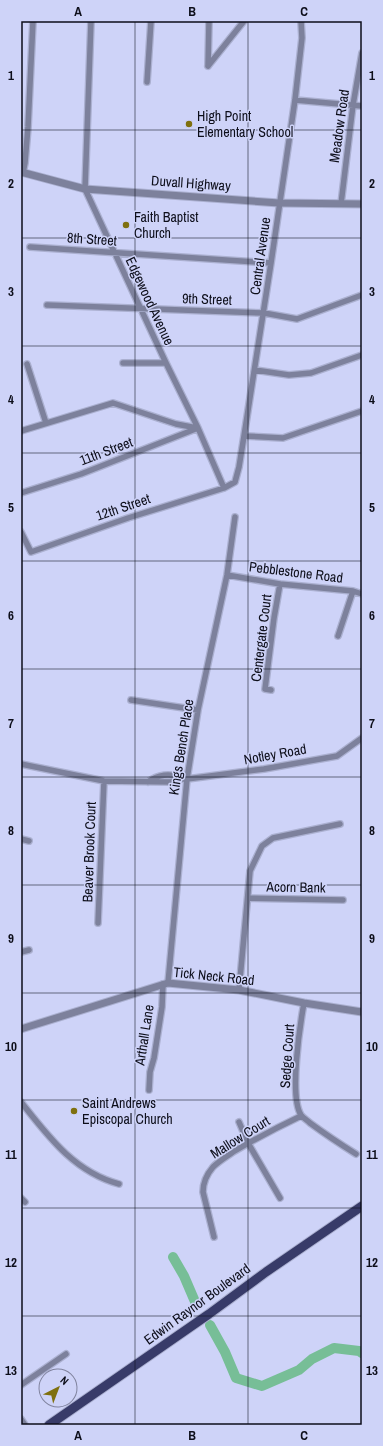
<svg xmlns="http://www.w3.org/2000/svg" width="383" height="1446" viewBox="0 0 383 1446" font-family="'Archivo Narrow',sans-serif">
<style>
.lines{fill:none;stroke-linecap:round;stroke-linejoin:round}
.river{stroke:#77be97;stroke-width:10}
.minor-casing{stroke:#abb0d0;stroke-width:8}
.tertiary-casing{stroke:#abb0d0;stroke-width:9}
.primary-casing{stroke:#abb0d0;stroke-width:11}
.minor{stroke:#7d819c;stroke-width:5.5}
.tertiary{stroke:#7d819c;stroke-width:7}
.primary{stroke:#383b69;stroke-width:9}
.grid{fill:none;stroke:#0d0e1a;stroke-width:1;stroke-opacity:0.55}
.poi-dot{fill:#7f700e;stroke:#ced3f8;stroke-width:1.5}
.labels{text-anchor:middle;stroke-width:3;stroke-linejoin:round;paint-order:stroke}
.poi-label{font-size:14px;fill:#0d0e1a;stroke:#ced3f8;text-anchor:start}
.street-label{font-size:14px;fill:#0d0e1a;stroke:#ced3f8}
.neatline{fill:none;stroke:#0d0e1a;stroke-width:1.5}
.grid-label{font-size:13px;text-anchor:middle;font-weight:bold;fill:#0d0e1a}
</style>
<rect width="100%" height="100%" fill="#ced3f8"/>
<g class="lines">
<path class="river" d="M173,1257L184,1276L196,1304
M210,1325L225,1352L236,1378L262,1386L299,1370L312,1359L334,1348L359,1351L362,1353"/>
<g class="minor-casing">
<path id="minor" d="M91,21L85,189L166,363L198,428L224,488
M208,66L244,21
M208,66L209,21
M147,82L151,21
M295,100L362,106
M23,173L25,163L28,127L33,21
M341,204L353,105L362,53
M30,247L271,263
M47,305L264,313L297,319L362,295
M123,363H166
M27,364L46,423
M255,370L289,375L311,373L362,355
M21,431L113,403L176,424L197,428
M244,436L283,438L362,411
M21,493L81,474L198,428
M21,532L31,552L128,518L224,488L235,482L239,467L244,436L271,263L295,100L302,38L301,21
M227,575L280,584L353,591L362,594
M338,636L353,591
M271,690L265,689L274,618L280,584
M131,700L198,710
M21,764L104,781L171,782L181,779H187L264,769L337,756L362,738
M148,782C157,775 171,772 181,779
M21,839L29,841
M248,898L343,900
M98,923L104,781
M21,952L29,950
M168,983L187,779L198,710L227,575L235,517
M239,990L250,871L262,846L273,838L340,824
M304,1003C300,1025 289,1096 301,1115C303,1118 307,1120 310,1123C325,1134 340,1144 356,1154
M149,1090L150,1072L154,1058L162,1007L163,984
M21,1102C48,1136 74,1172 119,1184
M239,1122L248,1143L280,1198
M21,1198L25,1202
M214,1237L203,1192C203,1182 207,1174 213,1167C219,1161 226,1157 233,1152C255,1139 278,1127 301,1116
M21,1385L66,1354
M21,1419L25,1425"/>
</g>
<g class="tertiary-casing">
<path id="tertiary" d="M21,172L85,189L279,203L362,204
M21,1029L168,983L239,990L304,1003L362,1012"/>
</g>
<g class="primary-casing">
<path id="primary" d="M49,1425L209,1314L266,1272L362,1206"/>
</g>
<use href="#minor" class="minor"/>
<use href="#tertiary" class="tertiary"/>
<use href="#primary" class="primary"/>
</g>
<path class="grid" d="M135,21V1425M248,21V1425M21,130H362M21,238H362M21,346H362M21,453H362M21,561H362M21,669H362M21,777H362M21,885H362M21,993H362M21,1100H362M21,1208H362M21,1316H362"/>
<g class="poi-dot">
<circle cx="189" cy="124" r="4"/>
<circle cx="126" cy="225" r="4"/>
<circle cx="74" cy="1111" r="4"/>
</g>
<g class="labels">
<g class="poi-label">
<text x="197" y="121">High Point<tspan x="197" dy="16">Elementary School</tspan></text>
<text x="134" y="222">Faith Baptist<tspan x="134" dy="16">Church</tspan></text>
<text x="82" y="1108">Saint Andrews<tspan x="82" dy="16">Episcopal Church</tspan></text>
</g>
<g class="street-label">
<text transform="translate(339 126) rotate(-82)" y="5">Meadow Road</text>
<text transform="translate(191 183) rotate(4)" y="5">Duvall Highway</text>
<text transform="translate(92 239) rotate(4)" y="5">8th Street</text>
<text transform="translate(260 256) rotate(-82)" y="5">Central Avenue</text>
<text transform="translate(207 299) rotate(2)" y="5">9th Street</text>
<text transform="translate(150 301) rotate(65)" y="5">Edgewood Avenue</text>
<text transform="translate(106 451) rotate(-21)" y="5">11th Street</text>
<text transform="translate(123 507) rotate(-19)" y="5">12th Street</text>
<text transform="translate(296 572) rotate(7)" y="5">Pebblestone Road</text>
<text transform="translate(261 638) rotate(-83)" y="5">Centergate Court</text>
<text transform="translate(181 747) rotate(-81)" y="5">Kings Bench Place</text>
<text transform="translate(275 754) rotate(-10)" y="5">Notley Road</text>
<text transform="translate(89 852) rotate(-88)" y="5">Beaver Brook Court</text>
<text transform="translate(296 887) rotate(1)" y="5">Acorn Bank</text>
<text transform="translate(214 976) rotate(6)" y="5">Tick Neck Road</text>
<text transform="translate(144 1035) rotate(-81)" y="5">Arthall Lane</text>
<text transform="translate(287 1056) rotate(-86)" y="5">Sedge Court</text>
<text transform="translate(240 1137) rotate(-32)" y="5">Mallow Court</text>
<text transform="translate(197 1304) rotate(-36)" y="5">Edwin Raynor Boulevard</text>
</g>
</g>
<rect width="383" height="1446" fill="none" stroke="#ced3f8" stroke-width="44"/>
<g transform="translate(58 1388) rotate(42)"><circle r="19" fill="#ced3f8" stroke="#81849f"/>
<path d="M0-3L7 15L0 10L-7 15Z" fill="#7f700e"/>
<text y="-6" font-size="11" font-weight="bold" text-anchor="middle" fill="#0d0e1a">N</text>
</g>
<rect x="22" y="22" width="339" height="1402" class="neatline"/>
<g class="grid-label">
<text x="78" y="16">A</text>
<text x="192" y="16">B</text>
<text x="304" y="16">C</text>
<text x="11" y="80">1</text>
<text x="372" y="80">1</text>
<text x="11" y="188">2</text>
<text x="372" y="188">2</text>
<text x="11" y="296">3</text>
<text x="372" y="296">3</text>
<text x="11" y="404">4</text>
<text x="372" y="404">4</text>
<text x="11" y="512">5</text>
<text x="372" y="512">5</text>
<text x="11" y="620">6</text>
<text x="372" y="620">6</text>
<text x="11" y="728">7</text>
<text x="372" y="728">7</text>
<text x="11" y="835">8</text>
<text x="372" y="835">8</text>
<text x="11" y="943">9</text>
<text x="372" y="943">9</text>
<text x="11" y="1051">10</text>
<text x="372" y="1051">10</text>
<text x="11" y="1159">11</text>
<text x="372" y="1159">11</text>
<text x="11" y="1267">12</text>
<text x="372" y="1267">12</text>
<text x="11" y="1375">13</text>
<text x="372" y="1375">13</text>
<text x="78" y="1440">A</text>
<text x="192" y="1440">B</text>
<text x="304" y="1440">C</text>
</g>
</svg>
